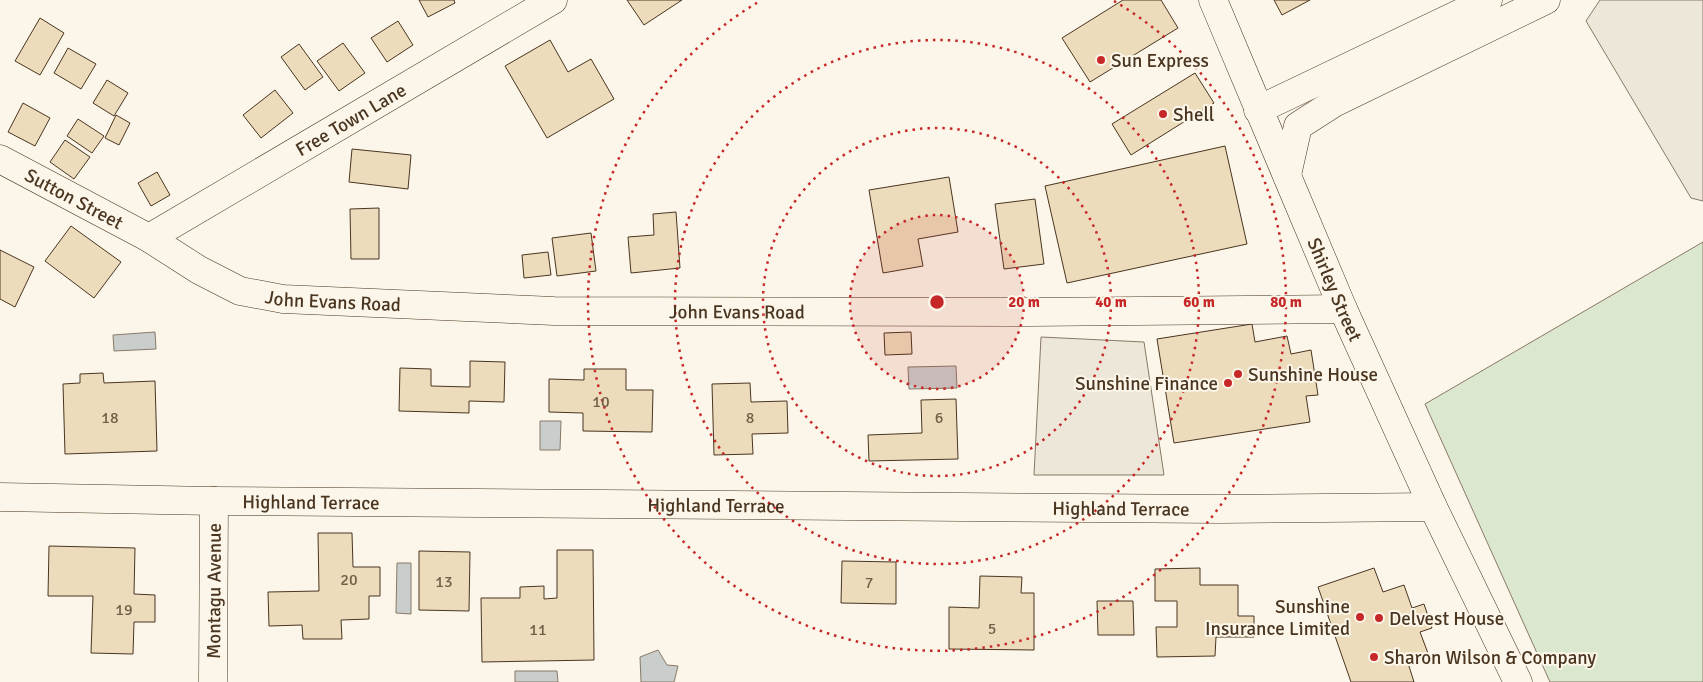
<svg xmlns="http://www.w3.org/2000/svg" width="1703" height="682" viewBox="0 0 1703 682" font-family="Signika,sans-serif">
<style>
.green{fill:#dce7d0;stroke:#887966}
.parking{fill:#ede7d9;stroke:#887966}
.water{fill:#c9cecd;stroke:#887966}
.building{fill:#ecdcbc;stroke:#4a3520}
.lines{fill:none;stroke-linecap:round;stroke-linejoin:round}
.minor-casing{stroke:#4a3520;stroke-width:29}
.highway-casing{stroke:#4a3520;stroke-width:29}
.minor{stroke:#fbf6e9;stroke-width:28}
.highway{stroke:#fbf6e9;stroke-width:28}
.ring{fill:none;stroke:#c62828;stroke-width:2.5;stroke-dasharray:2.5 5}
.poi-dot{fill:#c62828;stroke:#fbf6e9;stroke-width:2}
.labels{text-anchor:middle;stroke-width:4;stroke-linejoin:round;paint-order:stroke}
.number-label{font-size:16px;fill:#725f47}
.poi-label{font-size:19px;fill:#4a3520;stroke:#fbf6e9;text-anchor:start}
.street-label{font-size:19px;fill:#4a3520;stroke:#fbf6e9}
.centre{fill:#c62828;stroke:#fbf6e9;stroke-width:2.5}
.ring-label{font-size:15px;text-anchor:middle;font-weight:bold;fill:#c62828;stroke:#fbf6e9;stroke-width:4;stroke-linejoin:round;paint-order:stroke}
</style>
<rect width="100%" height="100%" fill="#fbf6e9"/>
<path class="green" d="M1703,242V682H1550L1425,404Z"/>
<path class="parking" d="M1600,0H1703V201L1691,198L1586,21Z
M1041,337L1144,342L1164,475H1034Z"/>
<path class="water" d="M155,332L156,349L114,351L113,335Z
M956,366L957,388L909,389L908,367Z
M540,421H561L560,450H540Z
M397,563H411V614L396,613Z
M658,650L667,665L678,666L674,682H641L640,657Z
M515,671H557L558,682H515Z"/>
<path class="building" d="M419,0H454L455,3L428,17Z
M627,0H682L644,25Z
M1123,0H1161L1178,28L1090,82L1062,38Z
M1274,0H1310L1282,15Z
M40,18L64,33L40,75L15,61Z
M398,21L413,45L387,62L371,38Z
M550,40L568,72L591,59L614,99L547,138L505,66Z
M343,43L365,73L339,91L317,61Z
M299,44L323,77L305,90L281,57Z
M68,48L96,64L81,89L54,73Z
M1195,73L1214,103L1131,155L1112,124Z
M107,80L128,93L114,116L93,103Z
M275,90L293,113L261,138L243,115Z
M23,103L50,118L35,146L8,132Z
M116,115L130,123L119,145L105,138Z
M78,119L104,136L92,153L67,136Z
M65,140L90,157L74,179L50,162Z
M1225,146L1247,244L1067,283L1045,186Z
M352,149L411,155L408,189L349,182Z
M157,172L170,195L151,206L138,183Z
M949,177L958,232L918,239L923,266L883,273L869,190Z
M1035,199L1044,264L1004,269L995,204Z
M379,208V259H351L350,209Z
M676,212L680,268L631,273L628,237L654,235L653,214Z
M71,226L121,262L94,298L45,261Z
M591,233L596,271L557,276L552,238Z
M0,250L34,267L15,307L0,299Z
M548,252L551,275L524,278L522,255Z
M1252,324L1255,342L1287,336L1291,354L1311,350L1318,395L1306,396L1310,422L1174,443L1157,339Z
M911,332L912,354L885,355L884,333Z
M470,361L505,362L504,402L469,401V413L399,411L400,368L431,369V386L470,387Z
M584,369H626V390H653L652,432L583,431V413L549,412V379L584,380Z
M103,373L104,383L155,381L157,451L65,454L63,384L80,383V374Z
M750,383L751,402L787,401L788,433L752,434L753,454L714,455L712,384Z
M956,399L958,459L869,461L868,435L922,433L921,400Z
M318,533H352L353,567H380V596H369V619L341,620L342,639H303L302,625L269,626L268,592L319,591Z
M49,546L135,548L134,594L155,595V622H134L133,654L91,653L93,596H48Z
M557,550H593L594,660L482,662L481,598H520V587L544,586V599L557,598Z
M419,551L470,552L469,611L419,610Z
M842,561L896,562V604L841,603Z
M1200,568V585H1238V616H1254V637H1216L1215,656L1157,657L1156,627H1177V601H1155V569Z
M1374,568L1383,592L1404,585L1412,608L1424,604L1432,628L1420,632L1429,656L1408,663L1414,682H1351L1318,587Z
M980,576L1022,577L1021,593H1034V650L949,649V607L979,608Z
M1097,601H1133L1134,635H1098Z"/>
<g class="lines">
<g class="minor-casing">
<g id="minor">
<path d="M1258,110L1488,0"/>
<path id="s1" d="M0,159L149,238L199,270L240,291L283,299L554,311L1030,312L1343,309"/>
<path d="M1287,175L1298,126L1334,103L1546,0"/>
<path id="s2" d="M149,238L553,0"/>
<path id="s3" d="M0,497L214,501L1220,509L1433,507"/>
<path id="s4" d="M213,682L214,501"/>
</g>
</g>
<g class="highway-casing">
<g id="highway">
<path id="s5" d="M1213,0L1343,309L1433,507L1518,682"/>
</g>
</g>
<use href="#minor" class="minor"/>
<use href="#highway" class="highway"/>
</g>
<circle cx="937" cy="302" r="87" fill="#c62828" fill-opacity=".12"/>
<g class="ring">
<circle cx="937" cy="302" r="87"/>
<circle cx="937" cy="302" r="174"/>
<circle cx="937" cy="302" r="262"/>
<path d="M1114 1A349 349 0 1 1 760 1"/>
</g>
<g class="poi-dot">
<circle cx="1101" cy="60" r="5"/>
<circle cx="1163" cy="114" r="5"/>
<circle cx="1238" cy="374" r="5"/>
<circle cx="1228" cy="383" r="5"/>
<circle cx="1360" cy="617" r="5"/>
<circle cx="1379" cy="618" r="5"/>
<circle cx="1374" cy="657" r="5"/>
</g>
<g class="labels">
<g class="number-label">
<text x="601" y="407">10</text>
<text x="110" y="423">18</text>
<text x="750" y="423">8</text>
<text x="939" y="423">6</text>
<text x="349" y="585">20</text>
<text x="444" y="587">13</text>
<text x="869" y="588">7</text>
<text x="124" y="615">19</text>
<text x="992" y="634">5</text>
<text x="538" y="635">11</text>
</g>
<g class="poi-label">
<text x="1111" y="67">Sun Express</text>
<text x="1173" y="121">Shell</text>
<text x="1248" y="381">Sunshine House</text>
<text x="1218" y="390" text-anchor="end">Sunshine Finance</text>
<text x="1350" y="613" text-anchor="end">Sunshine<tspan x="1350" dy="22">Insurance Limited</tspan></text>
<text x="1389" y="625">Delvest House</text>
<text x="1384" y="664">Sharon Wilson &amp; Company</text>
</g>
<g class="street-label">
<text dy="7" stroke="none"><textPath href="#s2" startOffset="234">Free Town Lane</textPath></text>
<text dy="7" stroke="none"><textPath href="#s1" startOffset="84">Sutton Street</textPath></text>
<text dy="7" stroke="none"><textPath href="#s5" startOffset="314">Shirley Street</textPath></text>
<text dy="7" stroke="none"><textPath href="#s1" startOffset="368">John Evans Road</textPath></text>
<text dy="7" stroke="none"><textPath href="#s1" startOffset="772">John Evans Road</textPath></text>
<text dy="7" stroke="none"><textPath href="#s3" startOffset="311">Highland Terrace</textPath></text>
<text dy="7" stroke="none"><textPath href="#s3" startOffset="716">Highland Terrace</textPath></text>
<text dy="7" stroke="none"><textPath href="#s3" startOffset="1121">Highland Terrace</textPath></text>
<text dy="7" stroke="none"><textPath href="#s4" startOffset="91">Montagu Avenue</textPath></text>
</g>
</g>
<circle cx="937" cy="302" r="8" class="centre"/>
<g class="ring-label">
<text x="1024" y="307">20 m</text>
<text x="1111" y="307">40 m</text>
<text x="1199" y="307">60 m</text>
<text x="1286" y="307">80 m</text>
</g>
</svg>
